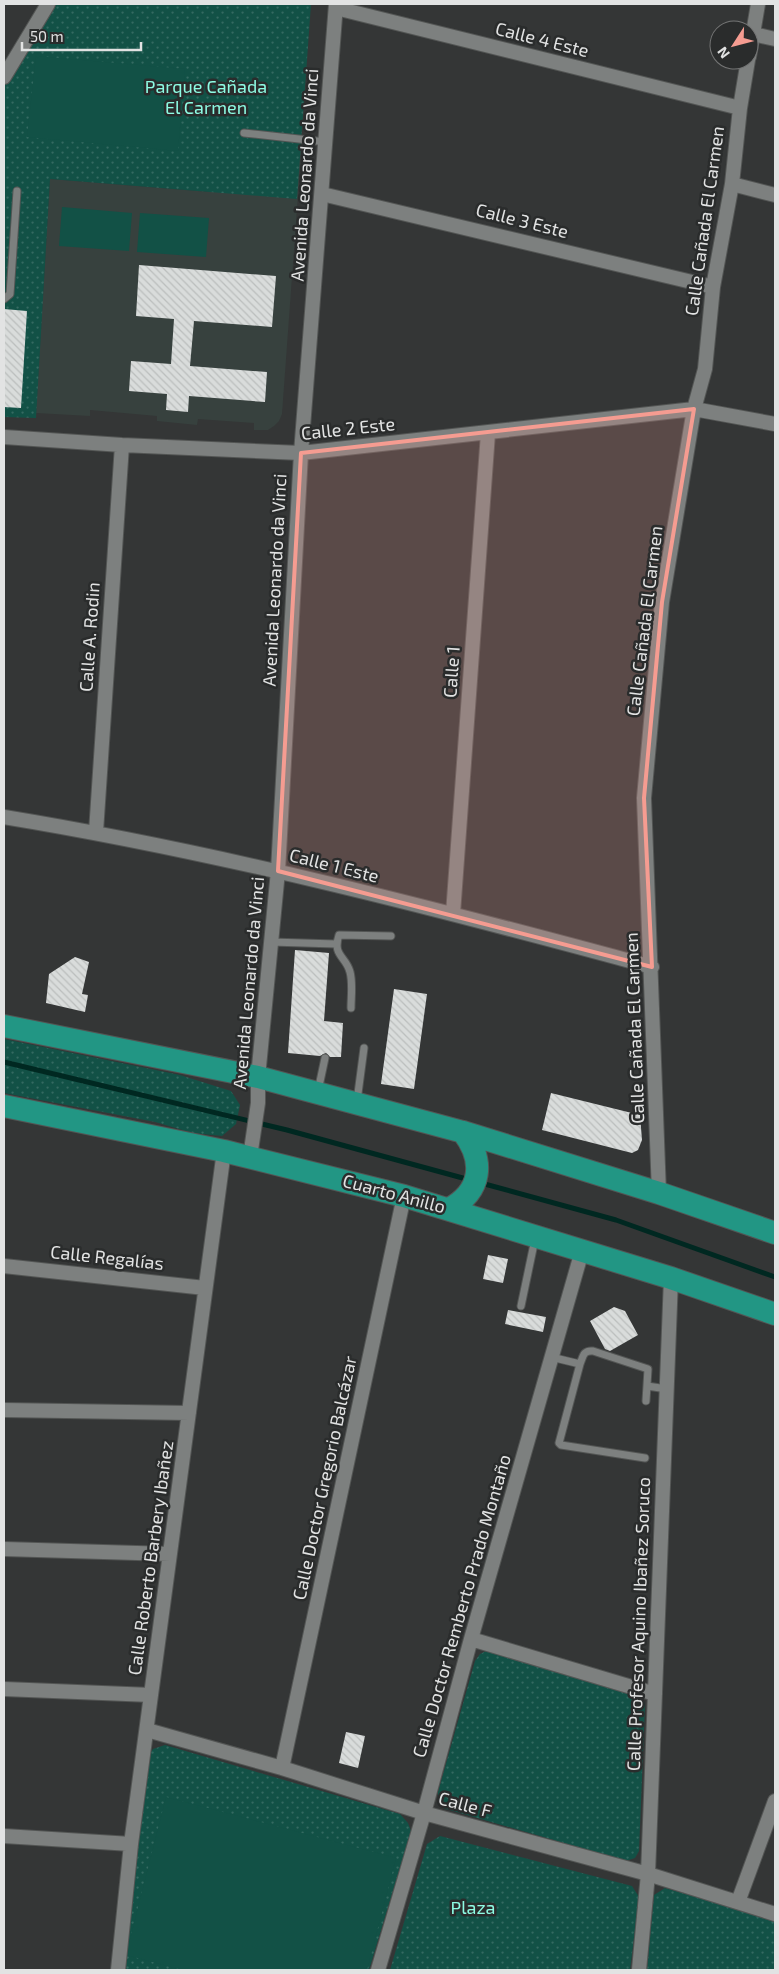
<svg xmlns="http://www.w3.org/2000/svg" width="779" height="1974" viewBox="0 0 779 1974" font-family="'Exo 2',sans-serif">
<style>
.built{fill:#37413e}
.park{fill:url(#park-dots)}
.pitch{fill:#125146}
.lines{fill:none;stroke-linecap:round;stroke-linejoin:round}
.stream{stroke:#002821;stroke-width:5}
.building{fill:url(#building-back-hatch)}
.service-casing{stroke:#535554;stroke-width:9}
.minor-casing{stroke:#535554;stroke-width:16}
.trunk-casing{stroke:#535554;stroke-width:24}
.service{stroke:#7d807f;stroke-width:7}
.minor{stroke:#7d807f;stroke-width:14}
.trunk{stroke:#229684;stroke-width:22}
.marked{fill:#f59c91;fill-opacity:0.2;stroke:#f59c91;stroke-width:4;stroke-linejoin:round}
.labels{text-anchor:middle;stroke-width:5;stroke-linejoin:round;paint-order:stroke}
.street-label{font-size:18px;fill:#e2e3e3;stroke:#2a2c2c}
.park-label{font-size:18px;fill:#8dfbe3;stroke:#2a2c2c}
</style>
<defs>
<pattern id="park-dots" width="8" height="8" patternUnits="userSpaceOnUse" patternTransform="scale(1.25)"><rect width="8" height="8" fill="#125146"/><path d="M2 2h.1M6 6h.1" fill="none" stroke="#346a61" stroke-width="1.8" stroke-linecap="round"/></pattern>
<pattern id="building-back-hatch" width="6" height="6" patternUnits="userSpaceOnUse" patternTransform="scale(1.25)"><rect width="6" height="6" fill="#d9dcdb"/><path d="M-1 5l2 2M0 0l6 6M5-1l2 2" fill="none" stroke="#bbbebd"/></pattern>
</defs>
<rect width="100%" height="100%" fill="#343636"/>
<path class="built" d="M302,140L282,414L279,421L274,426L268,430H254V423L198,419L197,425L157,421V416L90,410V416L36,413L50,179L210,192Z"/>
<path class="park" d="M51,4H311L297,199L50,179L36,418L4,417V84Z
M4,1039L180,1075L231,1091L240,1105L236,1124L222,1136L193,1133L155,1122L4,1093Z
M486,1651L635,1694L643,1700L645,1704L639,1851L635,1858L626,1861L443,1808L438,1803V1792L475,1661L480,1654Z
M165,1745L400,1814L408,1823L411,1831L369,1970H122L146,1759L153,1749Z
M440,1836L632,1886L639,1897L630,1970H390L427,1844Z
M665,1888L775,1920V1970H647L654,1895Z"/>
<path class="pitch" d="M36,56L185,69L178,151L27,137Z
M62,207L132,213L129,251L59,246Z
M140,213L209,218L206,257L137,252Z
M166,1797L396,1858L367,1970H183L126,1955Z"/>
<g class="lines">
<path class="stream" d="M4,1062L287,1130L470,1180
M481,1183L616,1220L775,1277"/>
</g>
<path class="building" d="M139,265L276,276L272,327L194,321L190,366L267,372L265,402L189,396L188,412L166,410L167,394L129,391L131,361L171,364L174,319L136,316Z
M4,309L27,311L21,408L4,407Z
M295,950L329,953L324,1021L343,1023L341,1057H330L326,1053L320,1056L288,1053Z
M75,957L89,962L82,994L88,995L85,1012L46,1003L49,974Z
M394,989L427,994L414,1089L381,1084Z
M551,1093L640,1115L642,1140L638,1150L632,1153L542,1130Z
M488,1255L508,1259L503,1283L483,1279Z
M614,1307L625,1311L638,1335L610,1351L605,1349L590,1321Z
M508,1310L546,1317L543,1332L505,1324Z
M346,1732L365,1736L358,1768L339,1763Z"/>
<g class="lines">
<g class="service-casing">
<path id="service" d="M244,133L326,142
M4,299L10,294L17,191
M271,942L336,944
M351,1008C351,997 353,983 350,972C346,956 332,956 339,935L391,936
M318,1091L325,1058
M357,1101L364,1048
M521,1306L535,1239
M551,1357L580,1364C583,1357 583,1350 593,1351L648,1369L646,1401
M580,1364L559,1443L561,1445L645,1458
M647,1386L667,1389"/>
</g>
<g class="minor-casing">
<path id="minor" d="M336,8L740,108
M753,34L775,39
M749,57L758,4
M4,77L48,4
M732,184L775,195
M322,194L713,287
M4,437L122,445L301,453L694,409L775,424
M4,817C223,853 438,909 652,967
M96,832L122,445
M453,914L488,433
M250,1157L258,1103V1077L278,871L301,453L336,4
M659,1193L644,798L662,602L694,409L705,369L713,287L732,184L740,108L748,60
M4,1266L205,1288
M4,1410L189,1413
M4,1549L170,1554
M471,1639L655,1694
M4,1689L151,1695
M147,1730L282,1768L424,1813L648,1874L775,1914
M282,1768L404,1196
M4,1836L131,1844
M738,1902L775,1801
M118,1970L131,1844L224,1151
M378,1970L424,1813L471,1639L582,1251
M639,1970L648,1874L671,1278"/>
</g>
<g class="trunk-casing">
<path id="trunk" d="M4,1026L258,1077L463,1132L659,1193L775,1233
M4,1106L224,1151L404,1196L671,1278L775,1314
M449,1209C482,1191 485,1161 463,1132"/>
</g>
<use href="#service" class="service"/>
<use href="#minor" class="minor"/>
<use href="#trunk" class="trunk"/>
</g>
<path class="marked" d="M694,409L662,602L644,798L652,967L278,871L301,453Z"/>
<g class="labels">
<g class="street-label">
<text transform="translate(542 40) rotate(14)" y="6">Calle 4 Este</text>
<text transform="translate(305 175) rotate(-86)" y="6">Avenida Leonardo da Vinci</text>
<text transform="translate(522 221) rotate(14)" y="6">Calle 3 Este</text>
<text transform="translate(705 221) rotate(-82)" y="6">Calle Cañada El Carmen</text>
<text transform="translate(348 429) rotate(-6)" y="6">Calle 2 Este</text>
<text transform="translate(275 580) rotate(-87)" y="6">Avenida Leonardo da Vinci</text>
<text transform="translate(645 621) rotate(-83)" y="6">Calle Cañada El Carmen</text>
<text transform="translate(90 637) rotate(-86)" y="6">Calle A. Rodin</text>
<text transform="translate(452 672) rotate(-86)" y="6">Calle 1</text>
<text transform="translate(334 866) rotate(14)" y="6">Calle 1 Este</text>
<text transform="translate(249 983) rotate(-85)" y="6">Avenida Leonardo da Vinci</text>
<text transform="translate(635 1028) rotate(-92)" y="6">Calle Cañada El Carmen</text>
<text transform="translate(394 1194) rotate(15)" y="6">Cuarto Anillo</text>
<text transform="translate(107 1258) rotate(6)" y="6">Calle Regalías</text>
<text transform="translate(325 1478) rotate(-78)" y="6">Calle Doctor Gregorio Balcázar</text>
<text transform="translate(151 1558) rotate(-82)" y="6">Calle Roberto Barbery Ibañez</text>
<text transform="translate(462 1606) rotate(-74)" y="6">Calle Doctor Remberto Prado Montaño</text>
<text transform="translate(639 1624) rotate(-88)" y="6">Calle Profesor Aquino Ibañez Soruco</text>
<text transform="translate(465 1805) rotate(15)" y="6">Calle F</text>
</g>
<g class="park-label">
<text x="206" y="93">Parque Cañada<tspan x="206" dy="21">El Carmen</tspan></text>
<text x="473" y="1914">Plaza</text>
</g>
</g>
<rect width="779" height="1974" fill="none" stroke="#e2e3e3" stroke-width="10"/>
<g transform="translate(734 45) rotate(234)"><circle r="24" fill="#2a2c2c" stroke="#747575"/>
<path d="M0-4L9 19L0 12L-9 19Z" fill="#f59c91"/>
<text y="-8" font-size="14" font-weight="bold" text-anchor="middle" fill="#e2e3e3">N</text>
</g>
<path d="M22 42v8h119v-8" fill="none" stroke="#e2e3e3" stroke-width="2.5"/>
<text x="30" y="42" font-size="15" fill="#e2e3e3" stroke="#2a2c2c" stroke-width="4" paint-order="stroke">50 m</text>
</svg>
